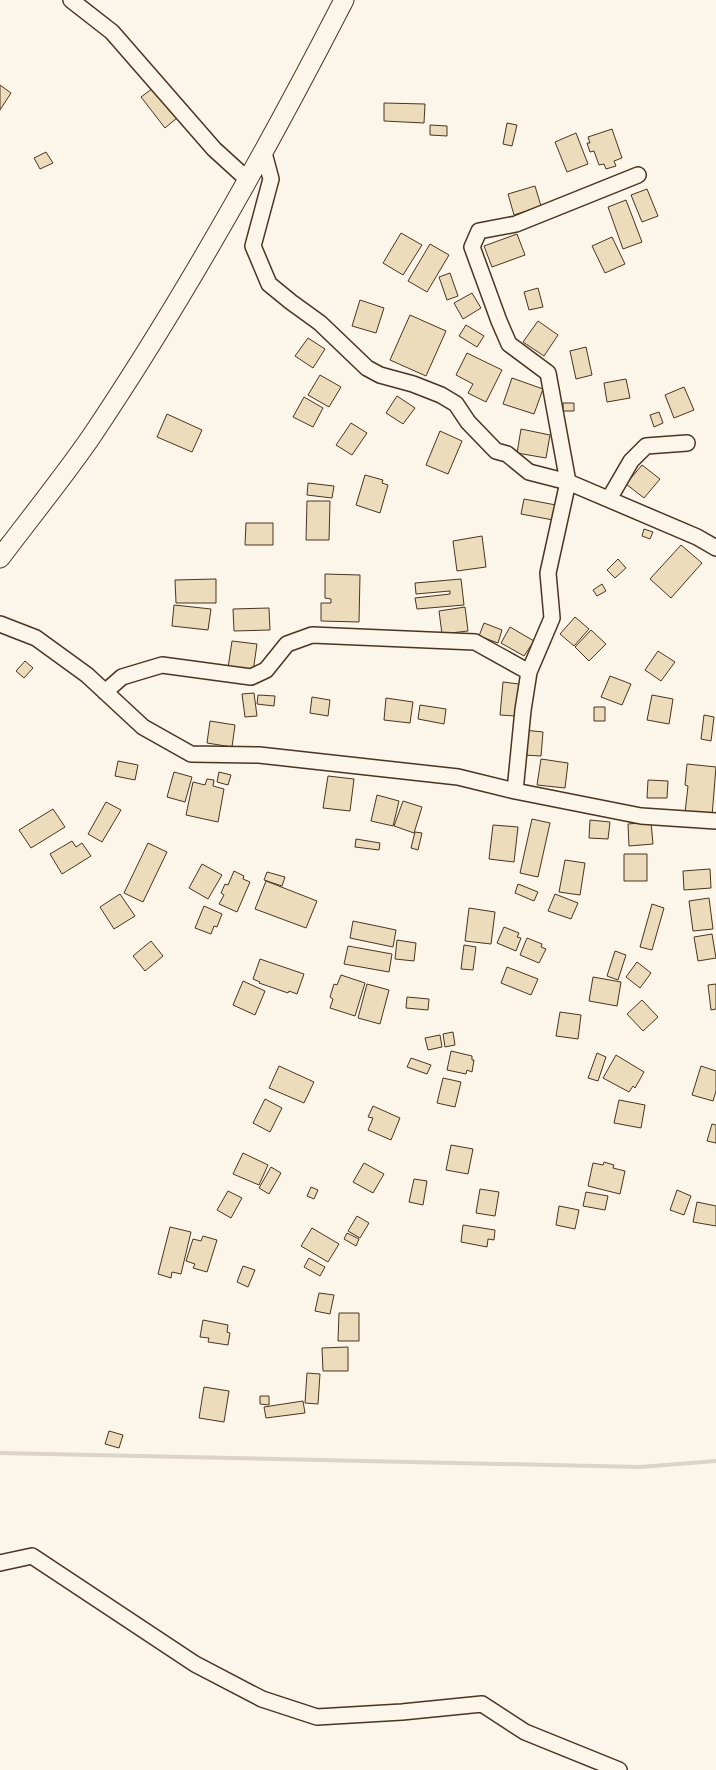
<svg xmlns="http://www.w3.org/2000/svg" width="716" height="1770" viewBox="0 0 716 1770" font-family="'Zilla Slab',serif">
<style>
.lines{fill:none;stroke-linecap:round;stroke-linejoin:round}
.stream{stroke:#dcd4c6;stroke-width:4}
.building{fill:#ecdcbc;stroke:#4a3520}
.minor-casing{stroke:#4a3520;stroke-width:18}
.major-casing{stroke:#4a3520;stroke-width:21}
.minor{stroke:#fbf6e9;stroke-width:15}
.major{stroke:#fbf6e9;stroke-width:19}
</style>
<rect width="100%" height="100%" fill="#fbf6e9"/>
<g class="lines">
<path class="stream" d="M0,1453L640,1467L716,1461"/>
</g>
<path class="building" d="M0,85L11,93L0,110Z
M153,88L177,118L165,128L141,97Z
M384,103L425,104L424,123L384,121Z
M507,123L517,125L512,146L503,144Z
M430,125L447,126V136L430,135Z
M612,129L622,158L614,161L616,166L606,169L604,164L599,165L594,151L590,152L587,143H590L588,137Z
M576,133L588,164L567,172L555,142Z
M46,152L53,163L40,169L34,158Z
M535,186L541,206L514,215L508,194Z
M647,189L658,216L642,222L631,195Z
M626,200L642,242L623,249L608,207Z
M401,233L422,245L403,275L383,263Z
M517,234L525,255L492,267L484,246Z
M612,237L625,264L605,273L592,246Z
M430,244L449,255L427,292L408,281Z
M450,273L458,296L447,300L439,277Z
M538,288L543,307L529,310L524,292Z
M472,293L481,308L463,319L454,303Z
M360,300L384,308L376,333L352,326Z
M410,315L446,331L426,376L390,360Z
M538,321L558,335L544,356L523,342Z
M466,325L484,336L477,347L459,336Z
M308,338L325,349L313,368L295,356Z
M586,347L592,375L576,379L570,351Z
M467,353L502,370L486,402L468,393L473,384L456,375Z
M320,375L341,387L329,407L308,395Z
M512,378L543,389L534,414L503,404Z
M626,379L630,398L607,402L604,383Z
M684,387L694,410L674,418L665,395Z
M397,396L415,408L403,424L386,413Z
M304,397L323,408L313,427L293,417Z
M563,403H574V411H563Z
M659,412L663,423L654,427L650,415Z
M167,414L202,430L192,452L157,437Z
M351,423L367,433L352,455L336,445Z
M521,429L550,435L546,458L517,453Z
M440,431L462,441L448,474L426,465Z
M642,465L660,479L644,498L626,484Z
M365,475L383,480L382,483L388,485L380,513L356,505Z
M308,483L334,486L332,498L307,495Z
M524,499L556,505L553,520L521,514Z
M307,501H330L329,540H306Z
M246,523H273V545H245Z
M644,529L653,532L650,539L642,536Z
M482,536L486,567L457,571L453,541Z
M681,545L702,563L671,598L650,579Z
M618,559L626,568L615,578L607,570Z
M325,574L360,575L359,622L321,621V603H331V599L325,598Z
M216,579V603H176L175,580Z
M461,579L464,605L417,609L415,598L450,594V591L416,594L415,583Z
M602,584L606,591L597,596L593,590Z
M174,605L211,609L208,630L172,626Z
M465,607L468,631L442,634L439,611Z
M269,608L270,630L234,631L233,609Z
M575,617L589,629L574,646L560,634Z
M484,623L502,630L498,643L479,636Z
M510,627L534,641L524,656L501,643Z
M591,630L606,644L589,661L575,647Z
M232,641L257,644L253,672L228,668Z
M658,651L675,662L661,681L645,670Z
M25,661L33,668L24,678L16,671Z
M610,676L631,684L622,705L601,697Z
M503,682L519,684L515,716L500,715Z
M254,693L257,716L245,717L242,694Z
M258,695L275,696L274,706L257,704Z
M652,695L673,699L669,724L647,720Z
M312,697L330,700L328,716L310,713Z
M386,698L413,702L410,723L384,720Z
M420,705L446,709L444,724L418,719Z
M594,707H605V721H594Z
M704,715L714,717L711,741L701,739Z
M210,721L235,725L232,747L207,743Z
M524,730L543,732L541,756L523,755Z
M541,759L568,763L565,788L537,785Z
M118,761L138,765L135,780L115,776Z
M687,764L716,767L712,816L685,813L688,786L685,785Z
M174,772L192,777L185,802L167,797Z
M219,772L231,775L228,785L217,782Z
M328,776L354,779L350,811L323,808Z
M207,779L214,780L213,786L224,789L218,822L186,815L193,782L205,785Z
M648,780L668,781L667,798H647Z
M377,795L399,801L393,826L371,821Z
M403,801L422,807L414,833L394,826Z
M106,802L121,810L102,842L88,834Z
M53,809L65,827L31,848L19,830Z
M532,819L550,823L538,877L520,873Z
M590,820L610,822L608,839L589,838Z
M651,822L653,844L629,846L628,824Z
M493,825L518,827L514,862L489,859Z
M415,832L422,833L418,850L411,848Z
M356,839L380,843L379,850L355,847Z
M72,841L76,847L82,843L91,856L62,874L50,854Z
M148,843L167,852L143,902L124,893Z
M624,854H647V881H624Z
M565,860L585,863L580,895L559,892Z
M202,864L222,875L208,899L189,888Z
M710,869L711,888L684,890L683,871Z
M234,871L244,876L243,879L250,882L237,912L219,904L224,895L221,893L225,884L228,885Z
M267,872L285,877L282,886L264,880Z
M266,881L317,901L306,928L255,909Z
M518,884L538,892L534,901L515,893Z
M120,894L135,916L114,929L100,907Z
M555,894L578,903L571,919L548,911Z
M709,898L713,929L693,931L689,901Z
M652,904L664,908L652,950L640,947Z
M204,906L222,914L217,927L214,926L211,934L195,928Z
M469,908L495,912L491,944L465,941Z
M353,921L396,930L393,947L350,938Z
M504,927L519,933L517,937L521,938L516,951L497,943Z
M712,934L716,958L698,961L694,937Z
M527,938L542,944L541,947L546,949L539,963L520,955Z
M397,940L416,943L414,961L395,959Z
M151,941L163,956L145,971L133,956Z
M464,945L476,947L473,970L461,969Z
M348,946L392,954L389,972L344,964Z
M615,951L626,955L618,980L607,976Z
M260,959L304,974L297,994L289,991L288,993L259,983L260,982L253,979Z
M637,962L651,973L640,988L626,977Z
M507,967L538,979L531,995L501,983Z
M341,975L365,983L355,1016L330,1008L333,999L330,997L334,984L337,985Z
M593,977L621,982L617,1006L589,1001Z
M243,981L265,991L255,1015L233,1005Z
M367,984L389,990L380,1024L358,1018Z
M716,984V1009L711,1010L708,985Z
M407,997L429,999L428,1010L406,1008Z
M642,1000L658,1017L643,1031L627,1014Z
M560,1012L581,1015L578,1039L556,1036Z
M453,1032L455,1045L445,1047L443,1034Z
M440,1035L442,1047L428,1050L425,1038Z
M451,1051L472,1056V1060H474L472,1072L467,1070L466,1074L447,1070Z
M597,1053L606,1057L598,1081L588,1078Z
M616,1055L644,1072L635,1088L633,1086L629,1092L603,1078Z
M411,1058L431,1065L427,1074L407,1067Z
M279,1066L314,1082L304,1103L269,1088Z
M701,1066L716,1071V1091L713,1101L692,1095Z
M443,1078L461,1082L455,1107L437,1103Z
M265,1099L282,1108L270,1132L253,1123Z
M619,1100L645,1105L641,1128L614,1123Z
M373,1106L400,1118L391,1140L368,1130L373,1118L368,1117Z
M712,1124L716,1125V1143L707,1141Z
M451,1145L473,1149L468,1174L446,1170Z
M243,1153L268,1165L259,1185L233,1174Z
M604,1162L614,1165L613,1168L625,1171L620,1194L588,1186L593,1163L603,1165Z
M364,1163L384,1174L373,1193L353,1182Z
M271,1167L281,1173L269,1194L259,1188Z
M414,1179L427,1181L423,1205L409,1202Z
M311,1187L318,1190L314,1199L307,1196Z
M480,1189L499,1192L495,1216L476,1213Z
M677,1190L691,1196L684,1215L670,1210Z
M228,1191L242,1198L231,1218L217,1210Z
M586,1192L608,1196L605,1210L583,1206Z
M697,1202L716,1206V1226L693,1222Z
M559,1206L579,1210L575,1229L556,1225Z
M357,1216L369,1223L360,1238L348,1231Z
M463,1225L495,1230L494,1240L488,1239L487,1247L461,1242Z
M170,1227L191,1232L181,1274L172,1272L171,1278L158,1274Z
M312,1228L339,1244L328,1262L301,1246Z
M347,1233L359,1239L356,1246L344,1239Z
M203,1236L217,1240L207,1272L193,1268L195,1264L186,1261L193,1239L201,1241Z
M309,1258L325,1267L320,1276L304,1267Z
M243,1266L255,1270L248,1287L237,1282Z
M319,1293L334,1295L330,1314L315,1311Z
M339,1313H359V1341H338Z
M203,1320L228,1325L227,1332L230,1333L228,1345L208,1342L209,1338L200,1337Z
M348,1347V1371H323L322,1348Z
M307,1373L320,1374L318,1404L305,1403Z
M204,1387L229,1391L224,1422L199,1418Z
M260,1396H269V1405L260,1404Z
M303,1401L305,1413L266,1418L264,1407Z
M109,1431L123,1435L119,1448L105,1444Z"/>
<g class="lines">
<g class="minor-casing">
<path id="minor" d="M71,0L112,32L214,149L248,180
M264,153L271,179L253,246L269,284L291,302L320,323L367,368L380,375L413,384L441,395L456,404L468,422L496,451L507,454L529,472L568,482L697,537L716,548
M609,499L631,461L646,446L687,443
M0,624L36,638L87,675L143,727L191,754L259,755L458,777L515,791L641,816L716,821
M105,692L122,677L162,665L251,677L266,670L287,644L312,635L475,642L529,672
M515,791L523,710L529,672L552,618L548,573L568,482L548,373L509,344L499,321L472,247L479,231L516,224L638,175
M0,1563L32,1556L195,1664L262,1699L317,1717L402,1712L482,1704L525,1732L619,1770"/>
</g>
<g class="major-casing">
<path id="major" d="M0,558C30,518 62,479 91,437C185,297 267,150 344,0"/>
</g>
<use href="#minor" class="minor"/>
<use href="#major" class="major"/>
</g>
</svg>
